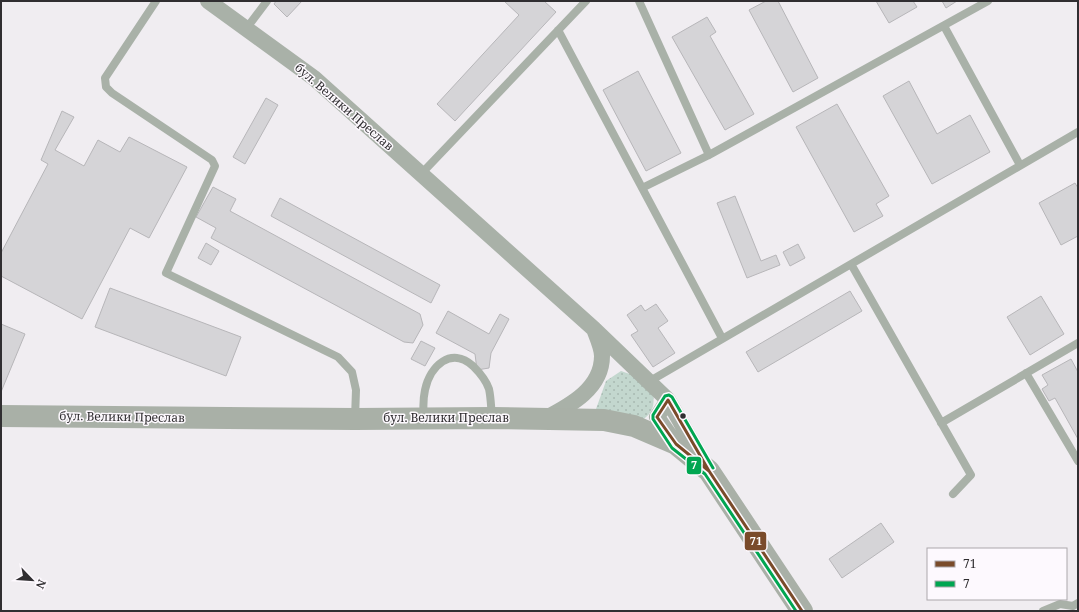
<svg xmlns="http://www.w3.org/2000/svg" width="1079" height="612" viewBox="0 0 1079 612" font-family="'Noto Serif',serif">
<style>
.park{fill:url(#park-dots)}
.building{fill:#d5d4d7;stroke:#b7b6b9}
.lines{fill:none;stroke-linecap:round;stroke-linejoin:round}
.lane{stroke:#a9b1a8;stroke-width:8}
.street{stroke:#a9b1a8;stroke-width:16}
.secondary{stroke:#a9b0a7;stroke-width:22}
.bus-1-casing{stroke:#fdf9fe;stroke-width:6}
.bus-2-casing{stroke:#fdf9fe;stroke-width:6}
.bus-1{stroke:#7a4b2a;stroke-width:3}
.bus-2{stroke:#00a651;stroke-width:3}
.bus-dot{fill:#302e31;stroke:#fdf9fe;stroke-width:1.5}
.labels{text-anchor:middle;stroke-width:3;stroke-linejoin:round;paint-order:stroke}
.street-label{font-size:12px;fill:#302e31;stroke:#fdf9fe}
.line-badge{stroke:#fdf9fe;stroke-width:1.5}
.badge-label{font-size:11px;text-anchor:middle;font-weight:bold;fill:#fff}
</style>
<defs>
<pattern id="park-dots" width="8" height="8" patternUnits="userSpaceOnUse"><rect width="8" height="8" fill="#c3d7ce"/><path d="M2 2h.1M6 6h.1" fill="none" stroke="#a8b9b1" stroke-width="1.8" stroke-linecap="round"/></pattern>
</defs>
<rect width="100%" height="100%" fill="#f0edf1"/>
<path class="park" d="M621,371L650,381C657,405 655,413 634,426L604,420L596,409L606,381Z"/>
<path class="building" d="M276,1H302L287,17L274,4Z
M504,1H544L556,12L455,121L437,104L519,15Z
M766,1H778L818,78L793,92L749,10Z
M876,1H913L917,7L889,23Z
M942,1H957L946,8Z
M707,17L716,32L710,36L754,114L725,130L672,37Z
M638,71L681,153L646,171L603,90Z
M909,81L937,134L970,115L990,152L932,184L883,96Z
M266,98L278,105L245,164L233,157Z
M837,104L889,196L876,204L883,216L854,232L796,127Z
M62,111L74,117L55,150L84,166L98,140L120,152L129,137L187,167L149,238L130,228L82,319L1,276V253L48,164L41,160Z
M1075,183L1078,188V236L1061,245L1039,203Z
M213,187L236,199L230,211L420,314L423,325L413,343L404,342L211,238L216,228L196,217Z
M735,196L761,261L776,255L780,265L747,278L717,203Z
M280,198L440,285L431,303L271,216Z
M206,243L219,251L211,265L198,258Z
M798,244L805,258L790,266L783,252Z
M110,288L241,337L226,376L95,327Z
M850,291L862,311L758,372L746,352Z
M1041,296L1064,334L1030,355L1007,317Z
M656,304L668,321L658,328L675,353L653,367L631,335L638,331L627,315L641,305L645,311Z
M448,311L489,334L500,314L509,319L491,353L489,368L477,370L475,354L436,333Z
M1,324L25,334L1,392Z
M421,341L435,348L425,366L411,359Z
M1071,359L1078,372V439L1055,398L1049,401L1042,389L1048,385L1042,375Z
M881,523L894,542L842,578L829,559Z"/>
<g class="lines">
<path class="lane" d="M156,1L105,78L106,87L112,93L212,160L215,166L166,273L338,357L352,372L356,390L355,418
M639,1L709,155
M944,26L1020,165
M246,29L267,1
M558,30L722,338
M421,174L586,1
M642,188L709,155L988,1
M851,264L971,475L953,494
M1026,373L1078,461
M650,381L1078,132
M424,418C423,408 423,399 425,390C430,366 451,346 473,366C480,373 486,380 489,389C491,398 491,408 492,417
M941,423L1078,343
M1043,611L1060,604L1073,606L1078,603"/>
<path class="street" d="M208,1L314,78L594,329L668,400
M546,418C571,405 602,388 602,356C602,348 597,337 594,329
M676,444L657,417L668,400L704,463"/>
<path class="secondary" d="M1,416L355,419L492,418L604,420L634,426L676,444L709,471L802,611"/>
<g class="bus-1-casing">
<path id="bus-1" d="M668,400L709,471L676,444L657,417Z
M709,471L802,611"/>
</g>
<g class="bus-2-casing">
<path id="bus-2" d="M713,468L672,397L669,395L665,396L653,415V419L672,448L705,474L796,611"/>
</g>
<use href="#bus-1" class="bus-1"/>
<use href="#bus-2" class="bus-2"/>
</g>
<circle class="bus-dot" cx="683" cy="416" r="3.5"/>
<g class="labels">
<g class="street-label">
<text transform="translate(344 107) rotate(41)" y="4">бул. Велики Преслав</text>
<text transform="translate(122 417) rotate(1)" y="4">бул. Велики Преслав</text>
<text x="446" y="422">бул. Велики Преслав</text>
</g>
</g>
<g class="line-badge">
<rect x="686" y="456" width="16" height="19" rx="4" fill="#00a651"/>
<rect x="744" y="531" width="23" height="20" rx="4" fill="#7a4b2a"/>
</g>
<g class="badge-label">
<text x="694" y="469">7</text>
<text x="756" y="545">71</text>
</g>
<rect width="1079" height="612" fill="none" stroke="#302e31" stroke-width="4"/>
<rect x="927" y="548" width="140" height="52" fill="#fdf9fe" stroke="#aba8ac"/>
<rect x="935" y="561" width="20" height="6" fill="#7a4b2a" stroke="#aba8ac"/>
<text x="963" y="568" font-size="12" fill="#302e31">71</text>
<rect x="935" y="581" width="20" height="6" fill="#00a651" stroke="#aba8ac"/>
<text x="963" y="588" font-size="12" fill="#302e31">7</text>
<g transform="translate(32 580) rotate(115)" stroke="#fdf9fe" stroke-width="3" paint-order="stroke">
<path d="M0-3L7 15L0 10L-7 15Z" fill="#302e31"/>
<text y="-6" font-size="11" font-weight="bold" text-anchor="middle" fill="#302e31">N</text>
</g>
</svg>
